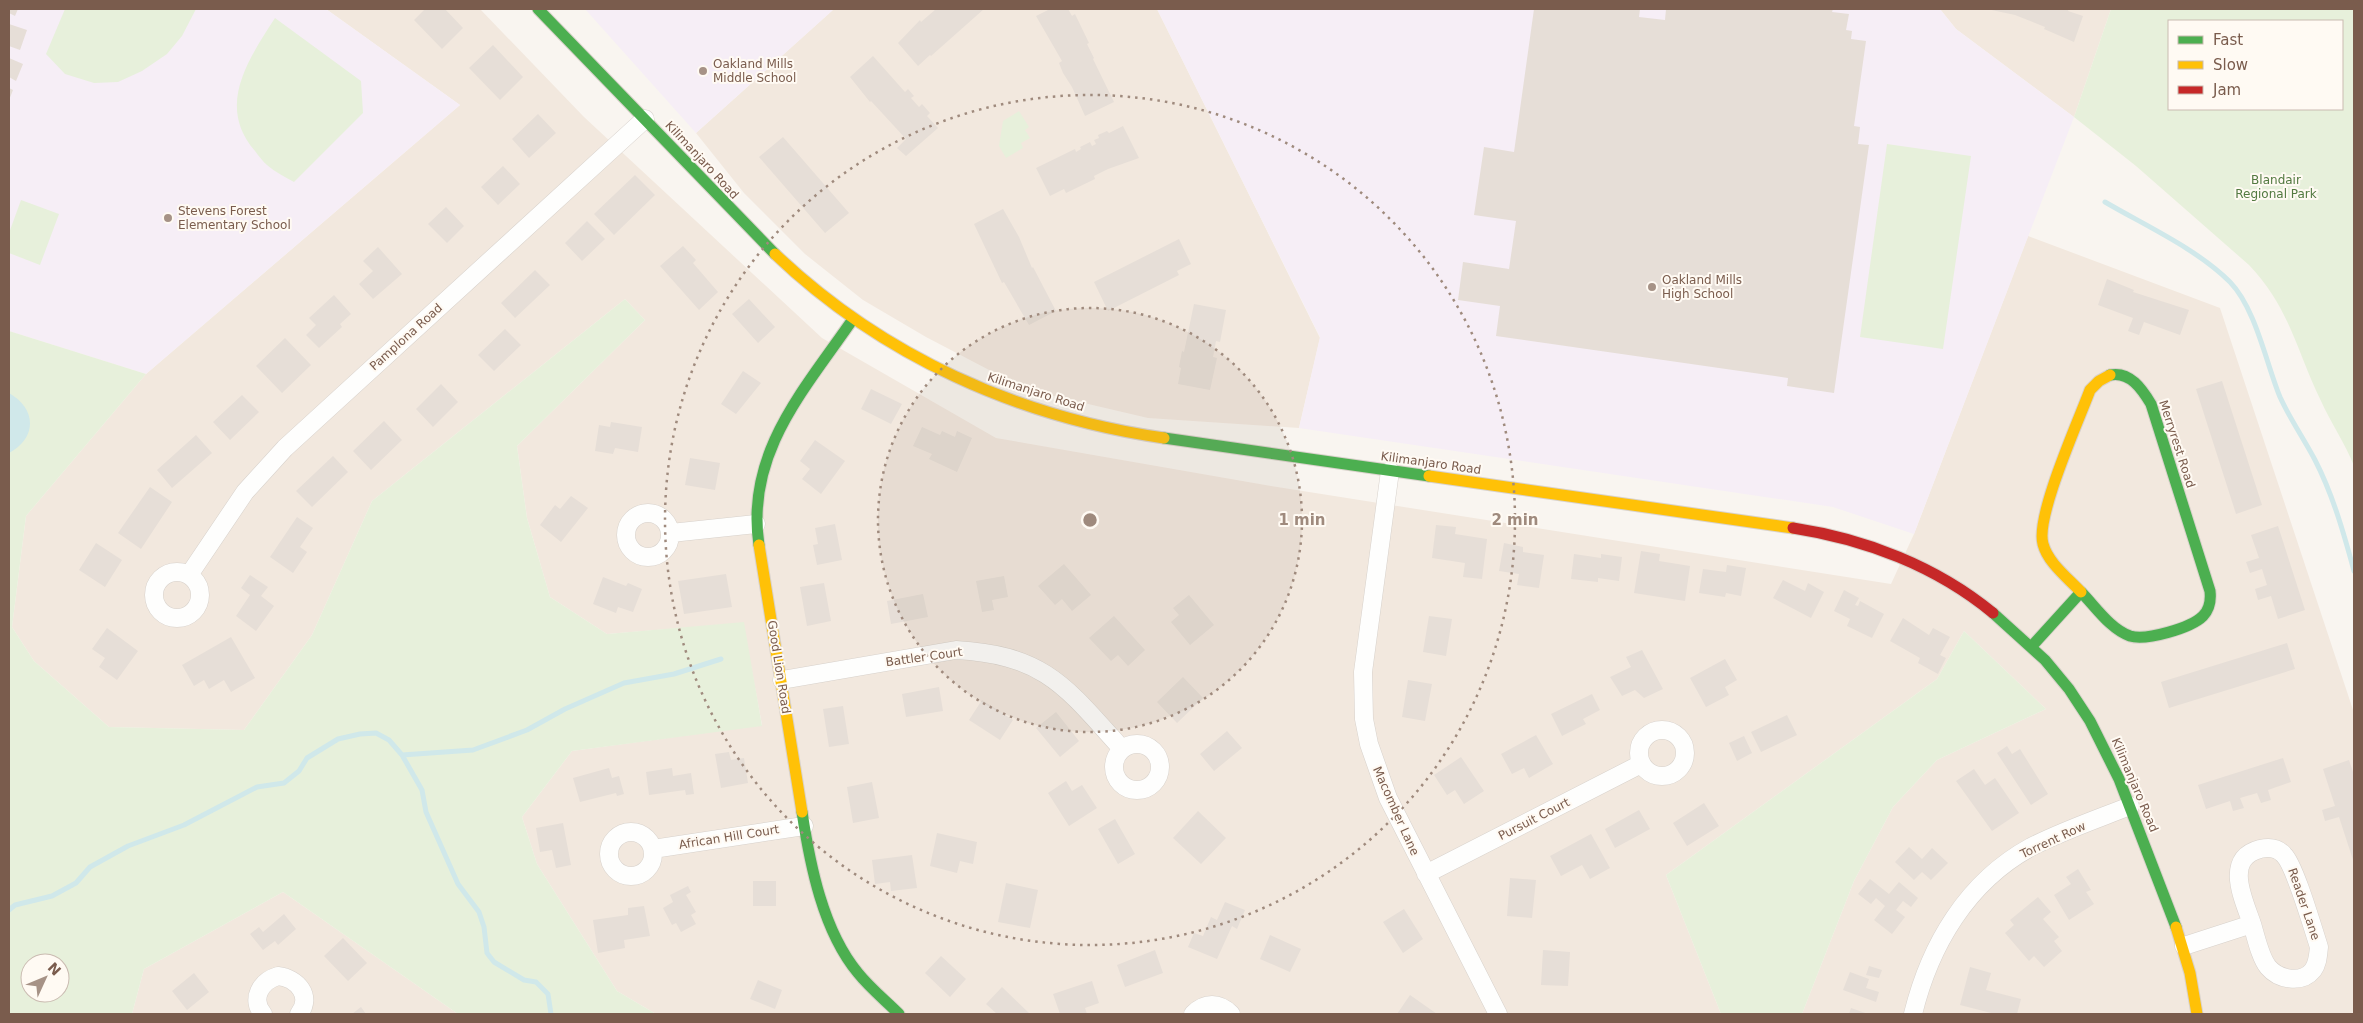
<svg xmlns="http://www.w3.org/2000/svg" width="2363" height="1023" viewBox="0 0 2363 1023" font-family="'DejaVu Sans',sans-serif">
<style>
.residential{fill:#f2e8de}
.education{fill:#f6eef6}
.green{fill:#e7f0db;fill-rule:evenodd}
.water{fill:#d0e8ea}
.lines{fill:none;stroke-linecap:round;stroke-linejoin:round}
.stream{stroke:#d0e8ea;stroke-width:5}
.building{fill:#e6ded7}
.street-casing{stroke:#d7d1cb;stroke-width:19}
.fast-casing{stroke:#d9d2cb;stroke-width:13}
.slow-casing{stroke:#d9d2cb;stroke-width:13}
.jam-casing{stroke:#d9d2cb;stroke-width:13}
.street{stroke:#fefefd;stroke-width:18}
.fast{stroke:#4caf50;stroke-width:11}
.slow{stroke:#ffc107;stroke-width:11}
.jam{stroke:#c62828;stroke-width:11}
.ring{fill:none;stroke:#9f8a7d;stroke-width:2.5;stroke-dasharray:2.5 5}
.poi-dot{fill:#a69286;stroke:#fffaf3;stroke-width:2}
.labels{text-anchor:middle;stroke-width:4;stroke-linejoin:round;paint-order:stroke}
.poi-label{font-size:12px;fill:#7a5c4d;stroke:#fffaf3;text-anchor:start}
.street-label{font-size:12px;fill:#7a5c4d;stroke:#fffaf3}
.park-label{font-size:12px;fill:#537a41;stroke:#fffaf3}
.centre{fill:#9f8a7d;stroke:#fffaf3;stroke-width:2.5}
.ring-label{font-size:15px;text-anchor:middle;font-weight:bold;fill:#9f8a7d;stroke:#fffaf3;stroke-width:4;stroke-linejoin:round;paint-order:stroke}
</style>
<rect width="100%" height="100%" fill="#f9f5f0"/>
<path class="residential" d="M326,9H480L584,117L822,338L996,438L1271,486L1891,584L1914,534L2028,236L2220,308L2354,713V1014H1802L1854,881L1893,807L1937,760L2046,709L1964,631L1937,679L1666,875L1721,1014H656L617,991L537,864L522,817L572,751L762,725L743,623L607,634L550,597L527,518L517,446L645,320L625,299L372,501L312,635L244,730L109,727L34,661L12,627L26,516L146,374L460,105Z
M834,9H1157L1320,338L1299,428L1148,418L1054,396L991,371L926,337L863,300L805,254L744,193L696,133Z
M1940,9H2111L2074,117L1956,29Z
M283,892L458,1014H132L144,969Z"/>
<path class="education" d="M9,9H326L460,105L146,374L9,331Z
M585,9H834L696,133Z
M1157,9H1940L1956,29L2074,117L1914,534L1833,507L1299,428L1320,337Z"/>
<path class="green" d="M65,9H196L182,36L167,54L142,71L118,82L94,83L65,74L46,54Z
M2111,9H2354V466C2345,443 2331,423 2321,401C2296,350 2290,308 2249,265L2136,166L2074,117ZM2169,21H2342V109H2169Z
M275,18L361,81L363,113L294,182C285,177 275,172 267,165C263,162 259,156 255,151C216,106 248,60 275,18Z
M1019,111L1029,127L1025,130L1030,138L1021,143L1023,148L1006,158L999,146L1003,121Z
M1887,144L1971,156L1943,349L1860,337Z
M21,200L59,214L40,265L9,253V233Z
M625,299L645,320L517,446L527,518L550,597L607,634L744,622L762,726L572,751L522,817L537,864L617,991L656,1014H458L283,892L144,969L132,1014H9V331L146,374L26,516L12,627L34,661L109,727L244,730L312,635L372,501ZM30,963H60V993H30Z
M1964,631L2046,709L1937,760L1893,807L1854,881L1802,1014H1721L1666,875L1937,679Z"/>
<path class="water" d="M9,393C37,409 37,438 9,453Z"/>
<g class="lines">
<path class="stream" d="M2105,202C2146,226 2197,249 2230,282C2256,309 2266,363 2280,397C2290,419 2304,439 2315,460C2333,495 2344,534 2354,571
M402,755L473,750L527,730L565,709L624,683L674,674L721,659
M9,910L15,905L52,896L76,883L90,867L128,846L184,825L257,787L284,783L299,771L307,758L338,739L360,734L376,733L389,740L402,755L422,790L426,812L458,884L479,912L484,927L487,953L494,962L524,980L536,982L548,994L551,1014"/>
</g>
<path class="building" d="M9,9H18L15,16L9,13Z
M425,9H445L463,28L442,49L414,20Z
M936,9H984L931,56L930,55L918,66L898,43L920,20L921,22Z
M1050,9H1068L1072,16L1075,14L1089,43L1087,44L1094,58L1093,59L1114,102L1085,116L1072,87L1063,73L1059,63L1062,61L1036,16Z
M1534,9H1640L1639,17L1665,20L1666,9H1833L1832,12L1849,14L1846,30L1852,31L1851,39L1866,41L1854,126L1860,127L1858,144L1869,145L1834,393L1787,386L1788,378L1496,336L1500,306L1458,300L1463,262L1509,269L1516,221L1474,215L1484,147L1514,152Z
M1987,9H2069L2068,11L2083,16L2074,42L2044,29L2045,27L2015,15Z
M9,24L27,30L20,50L9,46Z
M493,45L523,77L500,100L469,68Z
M873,56L905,92L908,89L914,96L911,98L919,107L922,104L930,113L927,116L938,128L906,156L897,148L906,139L871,101L870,102L850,77Z
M9,58L23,64L16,81L9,77Z
M9,88L13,90L9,100Z
M538,114L556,133L529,158L512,139Z
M1123,126L1139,158L1108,169L1094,176L1095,179L1066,193L1064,189L1050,196L1036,168L1075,149L1076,152L1081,149L1080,147L1090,142L1092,146L1096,144L1094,140L1099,138L1098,135L1107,131L1109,133Z
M783,137L849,213L825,233L759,157Z
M503,166L520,184L498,205L481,187Z
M635,175L655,195L614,235L594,214Z
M446,207L464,226L447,243L428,224Z
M1003,209L1019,237L1032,268L1033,267L1056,311L1029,325L1004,282L1002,283L974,224Z
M587,221L605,239L582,261L565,243Z
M1179,239L1191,264L1177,271L1179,275L1108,311L1094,282Z
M683,246L696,260L693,263L718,292L699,310L660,266Z
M378,247L402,274L373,299L359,284L373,271L363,261Z
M535,270L550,285L515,318L501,303Z
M2107,279L2134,290L2133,292L2189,310L2180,335L2144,322L2139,335L2128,331L2133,318L2098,305Z
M334,295L351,314L340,324L342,327L319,348L306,335L316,325L309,318Z
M749,299L775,327L758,343L732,314Z
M1194,304L1226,310L1220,342L1216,341L1213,357L1217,358L1210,390L1178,384L1181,368L1179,367L1182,351L1184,352Z
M505,329L521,345L494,371L478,355Z
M285,338L311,365L282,393L256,366Z
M743,371L761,383L736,414L721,404Z
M2222,381L2262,505L2236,514L2196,389Z
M441,384L458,402L433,427L416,409Z
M871,389L902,404L891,424L861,409Z
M242,395L259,412L230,440L213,422Z
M384,421L402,440L371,470L353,451Z
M611,422L642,427L638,452L615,448L613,454L595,451L599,425L610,427Z
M922,427L940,435L942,431L955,437L957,431L972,438L957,472L929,459L932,454L913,446Z
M196,435L212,453L172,488L157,470Z
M815,440L845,461L821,494L802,479L810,469L800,461Z
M333,456L348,472L312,507L296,491Z
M690,458L720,463L715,490L685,485Z
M150,487L172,502L141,549L118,533Z
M571,496L588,508L561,542L540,525L555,505L560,509Z
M297,517L313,528L300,547L307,552L293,573L270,557Z
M835,524L842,560L817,565L813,545L818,544L815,528Z
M1436,525L1456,527L1455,534L1487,539L1482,579L1463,577L1465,563L1432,558Z
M2278,526L2305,610L2278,619L2271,596L2258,600L2255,589L2267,585L2262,569L2250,573L2246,562L2259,558L2251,535Z
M96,543L122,560L105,587L79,570Z
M1504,543L1523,547V552L1544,555L1539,588L1517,585L1519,574L1499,571Z
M1641,551L1660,554L1659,561L1690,566L1685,601L1634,593Z
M1574,554L1601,558V554L1622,557L1619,581L1598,578V582L1571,579Z
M1064,564L1091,595L1072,611L1062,599L1055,605L1038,586Z
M1727,565L1746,568L1741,596L1726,593L1725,597L1699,593L1703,569L1726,572Z
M726,574L732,607L684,614L678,581Z
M250,575L268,587L261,596L274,606L256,631L236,616L250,595L241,588Z
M1004,576L1008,597L992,600L994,610L982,612L976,581Z
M603,577L626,586L628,583L642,589L633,612L618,607L616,613L593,604Z
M1783,580L1805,591L1808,583L1824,592L1811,618L1773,598Z
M824,583L831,621L807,626L800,587Z
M1844,590L1859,598L1855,605L1858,606L1860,601L1884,614L1872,638L1847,626L1850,619L1834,611Z
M923,594L928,617L891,624L887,601Z
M1189,595L1214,625L1190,645L1171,622L1179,615L1173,608Z
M1114,616L1145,650L1128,666L1118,655L1111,661L1089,638Z
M1429,616L1452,619L1446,656L1423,652Z
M1903,618L1929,635L1933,628L1950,637L1940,655L1946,658L1938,674L1918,663L1920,658L1890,641Z
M107,628L138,651L117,680L99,667L105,658L92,649Z
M231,637L255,678L231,692L224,680L209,689L204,680L194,686L182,665Z
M2287,643L2295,669L2169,708L2161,682Z
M1642,650L1663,689L1644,698L1635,690L1622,696L1610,677L1631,667L1626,657Z
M1725,659L1737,680L1725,687L1729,695L1706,707L1690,678Z
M1183,677L1203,698L1177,723L1157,702Z
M1408,680L1432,684L1425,721L1402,717Z
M939,687L943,711L906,717L902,694Z
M1592,694L1600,710L1583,719L1586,724L1562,736L1551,714Z
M982,700L1013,720L1000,740L969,720Z
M843,706L849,744L829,747L823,709Z
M1056,712L1079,741L1060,757L1036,728Z
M1787,715L1797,735L1761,752L1751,732Z
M1227,731L1242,748L1214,771L1200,754Z
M1536,735L1553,764L1529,778L1524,768L1512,774L1501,754Z
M1744,736L1752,753L1737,761L1729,743Z
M2007,746L2012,754L2020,749L2048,794L2031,805L1997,753Z
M729,752L731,760L744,758L748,783L721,788L715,754Z
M1461,757L1484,791L1464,804L1455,790L1447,795L1434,775Z
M2283,758L2291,782L2268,790L2271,800L2261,803L2257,793L2240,798L2244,808L2233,811L2230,801L2206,809L2198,785Z
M2349,760L2354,775V863L2339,817L2325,821L2322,810L2335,806L2323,769Z
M609,768L612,778L619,776L624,794L617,796L616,793L580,802L573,778Z
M672,768L673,776L691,773L694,794L686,795L685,790L649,795L646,772Z
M1974,769L1985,785L1995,778L2019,813L1992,831L1956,781Z
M1066,781L1072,791L1082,785L1097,808L1069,826L1048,793Z
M872,782L879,818L853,823L847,787Z
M1704,803L1719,826L1687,846L1673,823Z
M1639,810L1650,829L1615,848L1605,829Z
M1198,811L1226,838L1201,864L1173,838Z
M1115,819L1135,854L1118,864L1098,829Z
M563,823L571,865L556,868L552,850L540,852L536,828Z
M937,833L977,842L973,864L960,861L957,873L930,866Z
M1591,834L1610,868L1590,879L1582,865L1561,876L1550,856Z
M1909,847L1922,859L1932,848L1948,863L1931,880L1922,872L1914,880L1895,862Z
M912,855L917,888L891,891L890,882L875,884L872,860Z
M2078,869L2091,890L2086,892L2094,904L2069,920L2054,895L2071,884L2066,877Z
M1510,878L1536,880L1532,918L1507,916Z
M1870,879L1889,894L1899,882L1918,898L1911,907L1903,901L1896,910L1905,917L1892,934L1874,920L1885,906L1876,898L1871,904L1858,894Z
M753,881H776V906H753Z
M1006,883L1038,890L1030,928L998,922Z
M688,886L691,892L686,895L696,912L691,915L696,924L681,932L676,923L672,925L663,908L673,902L670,895Z
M2038,897L2051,912L2043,919L2059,937L2054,941L2062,951L2044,967L2034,956L2029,961L2005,933L2014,925L2010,920Z
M1225,902L1245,910L1237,929L1232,926L1217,959L1188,947L1194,933L1203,936L1211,917L1217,920Z
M644,906L650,936L624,940L625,948L598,953L593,920L628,915V908Z
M1404,909L1423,939L1403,953L1383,922Z
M284,914L296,929L278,945L275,941L263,950L250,934L259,927L263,932Z
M1270,935L1301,949L1290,972L1260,959Z
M343,938L367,963L348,981L324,956Z
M1155,950L1163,973L1125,987L1117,965Z
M1543,950L1570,952L1568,986L1541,985Z
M941,956L966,979L950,997L925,973Z
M1869,966L1882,970L1879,978L1866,975Z
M1970,967L1991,973L1986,990L2021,999L2017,1014H1995L1960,1005Z
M1850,972L1869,979L1866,988L1879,992L1876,1002L1843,990Z
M194,973L209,992L187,1010L172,991Z
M758,980L782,990L775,1009L750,999Z
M1092,981L1099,1003L1085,1008L1087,1014H1060L1053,994Z
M1002,987L1030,1014H997L986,1004Z
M1410,995L1437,1014H1397Z
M361,1007L366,1014H352Z
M1851,1008L1868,1014H1849Z"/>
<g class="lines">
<g class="street-casing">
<path id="street" d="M1390,471L1363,672L1364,719L1369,744L1388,798L1498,1014
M626 535a22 22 0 1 1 44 0a22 22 0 1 1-44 0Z
M671,533L756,524
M154 595a23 23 0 1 1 46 0a23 23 0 1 1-46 0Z
M189,575L245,492L285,448L645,119
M782,680L956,650C1045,655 1066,687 1122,749
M1639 753a23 23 0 1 1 46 0a23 23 0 1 1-46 0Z
M1114 767a23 23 0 1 1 46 0a23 23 0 1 1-46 0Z
M609 854a22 22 0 1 1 44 0a22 22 0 1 1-44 0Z
M653,849L804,826
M1426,874L1641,764
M2184,946L2252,924C2256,937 2260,957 2268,967C2279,980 2302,984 2313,970C2318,963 2318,955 2319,947C2313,929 2295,866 2284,855C2278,848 2269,847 2260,849C2223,859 2244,900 2252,924
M263,1014C250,999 261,981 278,976C297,978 313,996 299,1014
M1193,1014C1205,1002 1219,1002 1231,1014
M1913,1014C1930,945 1967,882 2031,847C2062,831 2097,819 2130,806"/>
</g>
<g class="fast-casing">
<path id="fast" d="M538,9L775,254
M1164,438L1429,476
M759,545C745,453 805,389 853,319
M1993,613L2045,660L2069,689L2090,721L2119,779L2176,927
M2032,646L2081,592C2095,606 2110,629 2130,636C2146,641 2191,628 2203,616C2209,610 2211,600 2210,591L2151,404C2142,389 2130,371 2110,375
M802,812C810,865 823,931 858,973C870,988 886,1001 899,1014"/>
</g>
<g class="slow-casing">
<path id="slow" d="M775,254C882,356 1018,417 1164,438
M1429,476L1793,528
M759,545L802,812
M2081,592C2068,578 2048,563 2043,544C2035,517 2079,420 2090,390L2099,381L2110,375
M2176,927L2190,973L2197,1014"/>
</g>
<g class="jam-casing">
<path id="jam" d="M1793,528C1865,539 1936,566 1993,613"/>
</g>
<use href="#street" class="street"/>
<use href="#fast" class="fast"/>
<use href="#slow" class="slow"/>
<use href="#jam" class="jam"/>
</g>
<circle cx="1090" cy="520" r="212" fill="#9f8a7d" fill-opacity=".12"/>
<g class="ring">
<circle cx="1090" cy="520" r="212"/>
<circle cx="1090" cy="520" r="425"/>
</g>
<g class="poi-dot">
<circle cx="703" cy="71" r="5"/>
<circle cx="168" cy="218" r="5"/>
<circle cx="1652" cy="287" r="5"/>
</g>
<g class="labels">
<g class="poi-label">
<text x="713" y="68">Oakland Mills<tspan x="713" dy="14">Middle School</tspan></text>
<text x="178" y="215">Stevens Forest<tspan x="178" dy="14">Elementary School</tspan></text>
<text x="1662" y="284">Oakland Mills<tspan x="1662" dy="14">High School</tspan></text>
</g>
<g class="street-label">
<text transform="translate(702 160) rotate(47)" y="4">Kilimanjaro Road</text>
<text transform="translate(406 337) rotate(-42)" y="4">Pamplona Road</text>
<text transform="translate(1036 392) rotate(18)" y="4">Kilimanjaro Road</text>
<text transform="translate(2177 444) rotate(72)" y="4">Merryrest Road</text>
<text transform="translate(1431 463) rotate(8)" y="4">Kilimanjaro Road</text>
<text transform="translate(924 657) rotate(-8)" y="4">Battler Court</text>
<text transform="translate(779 667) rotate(81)" y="4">Good Lion Road</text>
<text transform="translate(2135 785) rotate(67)" y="4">Kilimanjaro Road</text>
<text transform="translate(1396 811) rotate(66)" y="4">Macomber Lane</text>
<text transform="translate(1534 819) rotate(-27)" y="4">Pursuit Court</text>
<text transform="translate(729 837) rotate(-9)" y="4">African Hill Court</text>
<text transform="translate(2053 840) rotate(-25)" y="4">Torrent Row</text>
<text transform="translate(2304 904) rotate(71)" y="4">Reader Lane</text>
</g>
<g class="park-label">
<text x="2276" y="184">Blandair<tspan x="2276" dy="14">Regional Park</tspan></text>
</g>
</g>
<circle cx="1090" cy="520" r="8" class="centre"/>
<g class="ring-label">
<text x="1302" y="525">1 min</text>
<text x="1515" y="525">2 min</text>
</g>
<rect width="2363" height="1023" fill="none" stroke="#7a5c4d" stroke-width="20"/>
<rect x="2168" y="20" width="175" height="90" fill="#fffaf3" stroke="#cabbb1"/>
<rect x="2178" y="36" width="25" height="8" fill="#4caf50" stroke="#cabbb1"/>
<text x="2213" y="45" font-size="15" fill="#7a5c4d">Fast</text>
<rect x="2178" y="61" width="25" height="8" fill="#ffc107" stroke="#cabbb1"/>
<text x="2213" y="70" font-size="15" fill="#7a5c4d">Slow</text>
<rect x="2178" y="86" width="25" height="8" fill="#c62828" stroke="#cabbb1"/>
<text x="2213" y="95" font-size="15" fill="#7a5c4d">Jam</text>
<g transform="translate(45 978) rotate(46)"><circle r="24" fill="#fffaf3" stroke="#cabbb1"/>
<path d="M0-4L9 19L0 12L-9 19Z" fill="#a69286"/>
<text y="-8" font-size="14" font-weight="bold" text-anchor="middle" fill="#7a5c4d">N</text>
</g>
</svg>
